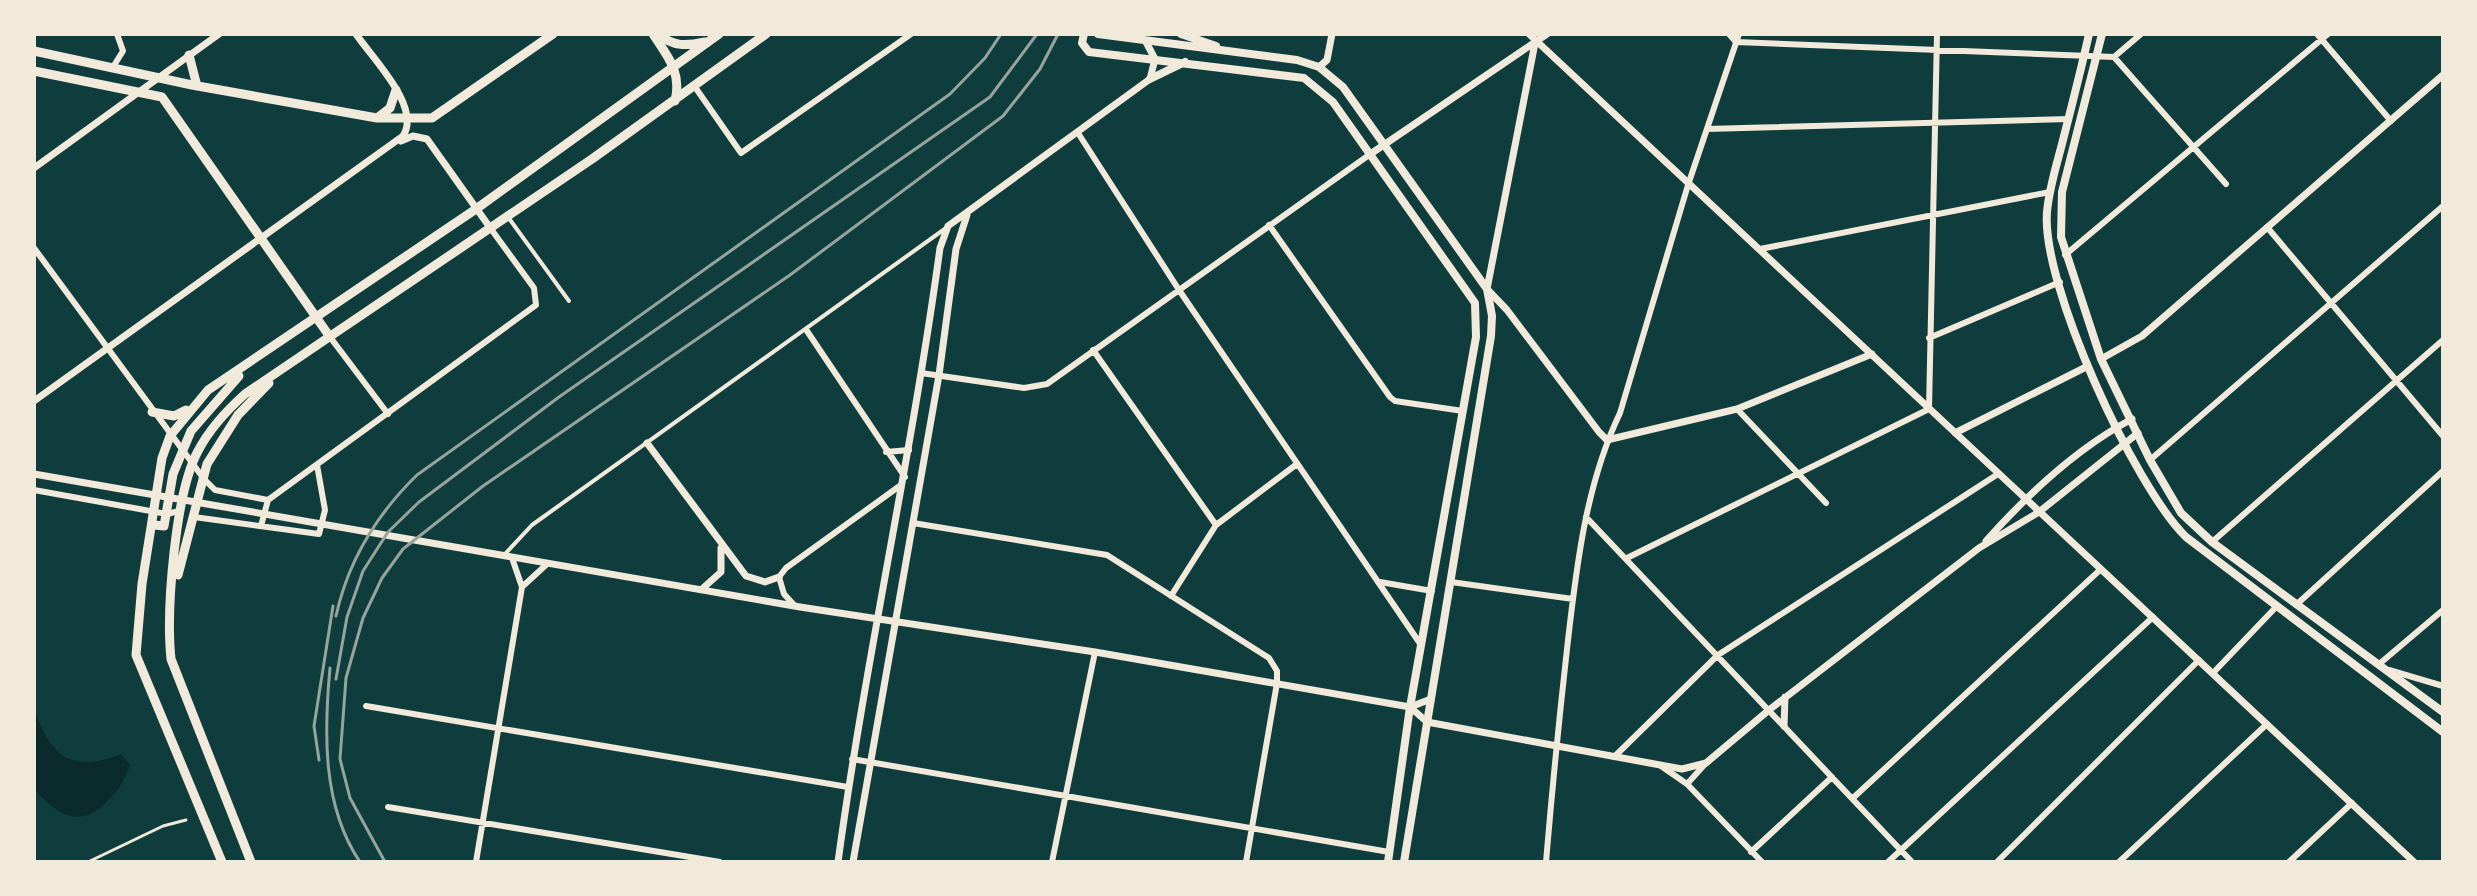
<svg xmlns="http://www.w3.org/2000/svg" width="2477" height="896" viewBox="0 0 2477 896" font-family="Georgia,serif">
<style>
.water{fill:#0a2a2b}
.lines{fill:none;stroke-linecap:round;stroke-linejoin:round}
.service{stroke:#f1e9da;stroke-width:3}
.pedestrian{stroke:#f1e9da;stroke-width:4}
.minor{stroke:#f1e9da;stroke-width:6}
.tertiary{stroke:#f1e9da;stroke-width:7}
.secondary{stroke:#f1e9da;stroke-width:8}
.primary{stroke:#f1e9da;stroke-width:9}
.rail{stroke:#97a49c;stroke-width:3}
</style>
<rect width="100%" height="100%" fill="#0f3d3e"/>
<path class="water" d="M34,707C49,756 71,774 121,754L130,765C124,782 116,794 102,806C76,829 56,811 34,790Z"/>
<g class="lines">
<path class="service" d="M88,862L163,826L186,820"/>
<path class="pedestrian" d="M508,217L569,301
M504,555L532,525L946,228"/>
<path class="minor" d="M1729,34L1736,42L2114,57L2141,34
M2317,34L2391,121
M2114,57L2226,184
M113,67L123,51L117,34
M695,87L741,153L911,34
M1707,129L2069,119
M1078,133L1179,290L1421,645
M1269,225L1390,397L1395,401L1463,411
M2267,227L2443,436
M34,248L204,479L215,490L268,500
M1760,249L2050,192
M2065,255L2328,34
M807,331L905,477
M330,337L388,414
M1929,338L2060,282
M1093,350L1216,525
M921,373L1024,388L1047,384L1369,155
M1737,409L1826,503
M886,452L909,450
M2150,460L2443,206
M34,490L167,514L179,511
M194,517L319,534L325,510L317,465
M1586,517L1912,862
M913,523L1107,555L1269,658L1277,671V683L1246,862
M261,526L268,500L536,305L534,288L491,229
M2212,542L2443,340
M1627,558L1929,409L1937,34
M1380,582L1432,591
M1451,582L1573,599
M522,587L547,564
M1171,596L1216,525L1297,464
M2296,605L2443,471
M795,606L784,594L779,577L786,568L901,485
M2378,665L2443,610
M2389,670L2443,686
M2213,673L2276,607
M366,706L848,787
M1614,757L1718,655L1998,474
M852,759L1389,852
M1661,766L1687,784L1762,862
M1687,784L1706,763
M1853,798L2101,569
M388,807L720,862
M1751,852L1832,777
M476,862L522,587L512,558
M1052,862L1095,652
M1546,862C1552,791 1559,720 1567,649C1576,570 1585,486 1620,413L1688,185L1739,34
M1888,862L2153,617
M1997,862L2199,660
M2119,862L2267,724
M2289,862L2352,803"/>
<path class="tertiary" d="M1529,34L2414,862
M1535,43L1487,289L1507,310L1599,432L1607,440L1737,409L1872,354
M1319,67L1327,60L1332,34
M401,141L413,136L427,139L491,229
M1369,155L1547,34
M34,168L219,34
M2101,359L2142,336L2443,75
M34,401L403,136C422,107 372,58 356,34
M1955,433L2086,367
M647,443L746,576L765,582L779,577
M34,474L800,607L1095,652L1410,707L1427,722L1682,769L1706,763L1769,710L1979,548L2039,512L2138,433
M1986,541C2027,495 2077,448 2132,419
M702,589L721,572V548
M1410,707L1431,699
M1784,726L1785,697
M838,862C866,656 912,454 940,248L948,226L1150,79L1155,59L1146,42
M853,862L939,375L956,249L967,215"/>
<path class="secondary" d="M1084,34L1082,43L1089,52L1304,78L1333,102L1475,303L1476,337L1410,707L1388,862
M1098,34L1297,60L1319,67L1343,87L1487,289L1492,316L1491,336L1404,862
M1181,34L1216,46
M2089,34C2081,70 2072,105 2063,140C2057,164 2049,188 2047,212C2041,284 2134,486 2186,537L2443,732
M2102,34L2062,192L2061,237L2101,359L2150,460L2181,513L2212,542L2443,712
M1150,79L1185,62"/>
<path class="primary" d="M653,34C668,57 682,72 675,101
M658,34C674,47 686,46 705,42
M34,51L192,85L377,118H432L553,34
M189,55L197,86
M34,71L162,97L330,337
M377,118L390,108L396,90
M152,412L174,416L186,410
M154,525L164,526L173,474L191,431L239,376
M178,575L207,464L238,415L269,383
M222,862L136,655L142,584L162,458L170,436L208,390L476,209L719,34
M251,862L171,659C166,611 175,493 198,451C210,428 226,411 245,394L592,159L766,34"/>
<path class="rail" d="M336,616C348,561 376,515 417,475L950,94L985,58L1001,34
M330,668C324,732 322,806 360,862
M336,679L347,617L363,571L388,532L419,502L559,397L990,97L1037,34
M319,760L314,726L333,606
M385,862L350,798L340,759L346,678L363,618L382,578L403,549L483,486L790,275L1003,116L1040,69L1058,34"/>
</g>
<rect width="2477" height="896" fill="none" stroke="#f1e9da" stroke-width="72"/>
</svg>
